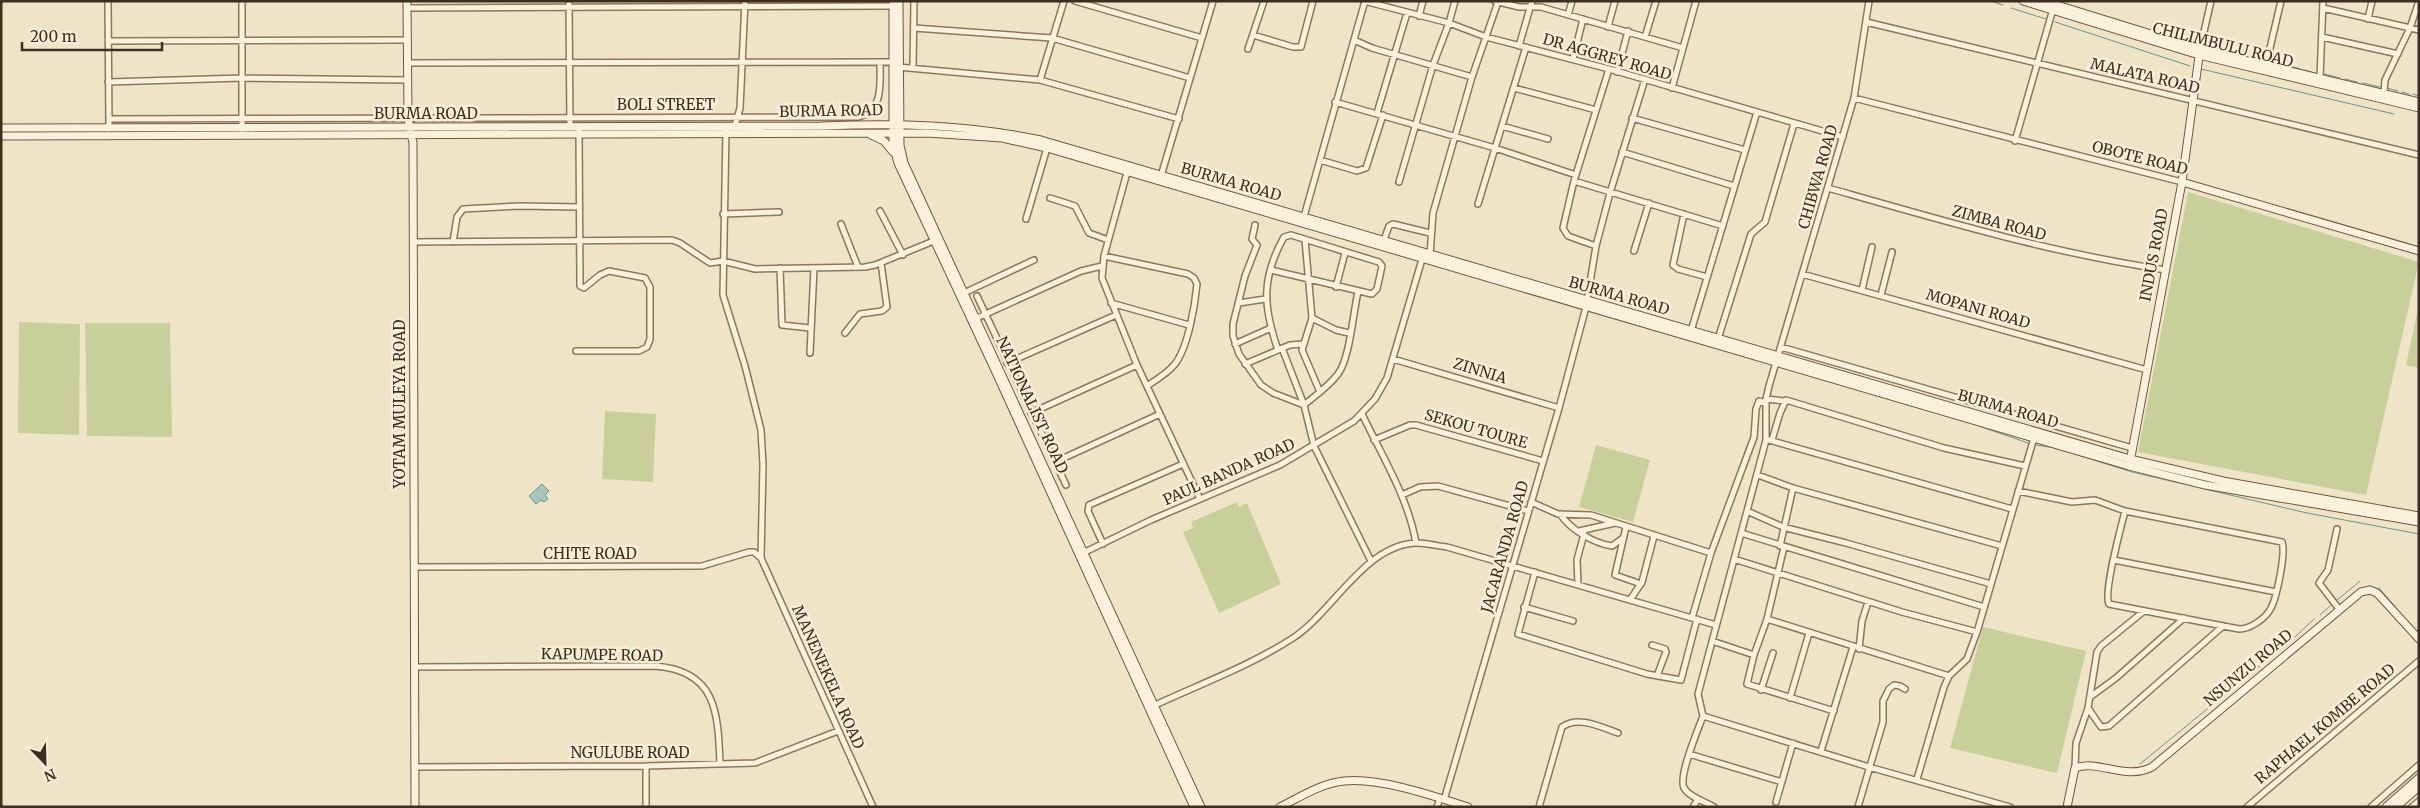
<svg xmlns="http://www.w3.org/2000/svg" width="2420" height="808" viewBox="0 0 2420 808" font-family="Merriweather,serif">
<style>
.green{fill:#c9cf9b}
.water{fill:#a9c4bc;stroke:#6f938a}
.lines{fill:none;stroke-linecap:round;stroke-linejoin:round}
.stream{stroke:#6f938a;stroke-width:1}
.street-casing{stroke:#8d765c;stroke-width:8}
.secondary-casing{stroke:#6f573f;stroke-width:9}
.street{stroke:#faf1dc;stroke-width:5}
.secondary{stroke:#faf1dc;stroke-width:7}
.labels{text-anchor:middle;stroke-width:5;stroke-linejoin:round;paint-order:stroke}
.street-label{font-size:15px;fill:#3d2e20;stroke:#f7eed8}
</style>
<rect width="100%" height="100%" fill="#f0e4c8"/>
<path class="green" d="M2188,192L2419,262L2366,495L2138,452Z
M2419,304V368L2406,365Z
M19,322L80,324L79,435L18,433Z
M85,323H170L172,437L87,436Z
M605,411L656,414L653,482L602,479Z
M1596,445L1650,460L1633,522L1579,507Z
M1237,502L1239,507L1247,503L1281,584L1219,613L1183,532L1193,528L1191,522Z
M1983,627L2086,651L2057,773L1950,748Z"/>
<path class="water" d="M542,484L549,491L545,495L548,499L544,502L541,500L536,504L529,496Z"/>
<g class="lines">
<path class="stream" d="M1991,1L2003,5
M2011,8L2046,19
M2055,22L2190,66
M2188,42L2195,44
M2204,46L2266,61
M2274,63L2289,66
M2293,67L2300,69
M2201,69L2394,114
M2304,70L2312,72
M2324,74L2340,78
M2345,79L2357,82
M2363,83L2380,87
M2387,88L2398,91
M2402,92L2409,94
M2413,94L2419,96
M1979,426L2028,443
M2036,445L2056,448L2132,472L2307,513L2419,534
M2379,588L2398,610
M2336,601L2360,581
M2320,615L2331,605
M2295,637L2314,619
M2140,764L2290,641"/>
<g class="street-casing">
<path id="street" d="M108,1L109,129
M242,1V129
M569,1L570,127
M1075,1L1202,38
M1364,1L1449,23L1486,37L1609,69L1843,137
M1495,1L1519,7H1541L1683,48
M1869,1L1854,98L1769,386L1766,399V440L1698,694L1703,716L1869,767L2010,807
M407,8L896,6
M2323,8L2419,30
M1568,15L1572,1
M1419,16L1423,1
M2368,19L2372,1
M1866,22L2419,155
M1608,27L1615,1
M914,28L1052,38L1190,78
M1253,35L1293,47H1301L1313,1
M1645,37L1656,1
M2322,37L2398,54
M1354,40L1372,48L1472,77
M109,41L407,40
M1519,46L1532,1
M1248,49L1264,1
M2200,49L2211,1
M1573,59L1583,19
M407,63L896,62
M2266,65L2281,1
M898,67L1040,80L1179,119
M913,68L914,1
M1617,72L1628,31
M2320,78L2323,1
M1040,80L1064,1
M108,82L242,78L407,80
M1514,88L1596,110
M1672,88L1696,1
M2384,93L2385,80L2410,28L2419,1
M1854,98L2182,182
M1335,102L1495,148L1576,175
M1377,113L1407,13
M1632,118L1745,150
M110,119L858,117C884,111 880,83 880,62
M735,126L740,108L745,1
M1502,126L1548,139
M726,131L723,295L745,366L761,430L763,465L761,558L873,807
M2015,141L2053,9
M1622,152L1734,186
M1320,160L1357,171L1366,168L1383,115
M1128,169L1104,256L1102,278L1137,365L1200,499
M1161,176L1213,1
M1574,181L1723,226
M1399,182L1433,65L1449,23L1455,1
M1828,188C1940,220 2051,253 2166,270
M1050,198L1075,206L1089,233L1108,240
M1478,204L1526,47
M880,211L903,255
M723,214L779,212
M1684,214L1673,265L1678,269L1707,277
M1026,219L1047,148
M1303,220L1365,1
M841,224L858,267
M1255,225L1252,239L1257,245L1245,276L1233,324V336L1239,354L1261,385L1273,393L1304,405
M1305,240L1312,318L1302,350L1320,392
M1384,240L1389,226L1393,224L1430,233
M413,242L672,240L680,243L710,263L723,261L755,269L865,267L875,265L936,240
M453,242L457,217L463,209L519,206L579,207
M1596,246L1568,236L1563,228L1574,181L1609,69
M1634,251L1649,203
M1430,255L1433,213L1472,77L1498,2
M1104,256L1188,274L1194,278L1197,284C1195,306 1188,347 1175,364C1168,373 1156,380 1147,386
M780,268L782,325L810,328
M1271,270L1372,294L1377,289L1382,266L1379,262L1291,235L1284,237C1261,278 1263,307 1278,350
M1802,274L2147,370
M1336,287L1345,253
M1862,290L1872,247
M964,293L1034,260
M1881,295L1892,252
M977,296L1066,485
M1111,303L1189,325
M1239,303L1265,299
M977,318L1081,271L1102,266
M1312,318L1336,330L1349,333
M1691,331L1757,112
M845,333L860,314L882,311L887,307L881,263
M1718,339L1751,234L1765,222L1767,215L1794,124
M1235,344L1271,328
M1781,347L2132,448
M1282,348L1304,405L1314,446L1371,561
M576,351H639L647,347L650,339V287L645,278L609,271L600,275L584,288L580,286L579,131
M810,353L814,268
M1393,359L1559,408
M1007,363L1116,315
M1245,364L1290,345L1303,344
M1766,399L1784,401
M1304,405C1316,395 1329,386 1338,374C1350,358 1353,313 1358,292
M1031,413L1137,365
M1362,414C1382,456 1408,497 1416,543
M1374,440L1410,425H1416L1543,461
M1769,440L2012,509
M1772,440L1780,413L1786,400L1944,448L2025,466
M1055,462L1160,414
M1758,475L1793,488L2002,546
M2018,491L2072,502L2095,500L2125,511L2282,542C2286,552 2277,597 2271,608C2266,618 2251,629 2239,629L2109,604C2103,593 2121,527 2125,511
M1402,495L1420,487L1438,486L1528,511
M1531,502L1558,514L1591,515L1711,553L1754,437L1756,409L1759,401L1766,403
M1747,511L1783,527L1846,543L1991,584
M1560,514C1571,530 1593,543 1612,546L1623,538
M1626,527L1615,575L1641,584
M2337,529L2328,570L2319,583L2339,609
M1579,531L1615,523
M1741,533L1984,607
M1103,544L1088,511L1089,505L1183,464
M1780,546L1793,488
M1784,547L1767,619L1754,655L1747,684L1834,711
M1081,554L1151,520L1280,465L1354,421L1375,399L1387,378L1423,256
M1734,559L1902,612L1977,632
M2114,560L2276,592
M415,567L702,566L749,552H754L761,558
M1535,572L1518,634L1647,674L1681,680L1697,619
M1578,584L1577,560L1584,534
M1630,600L1642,582L1654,536
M1524,607L1573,621
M1692,618L1711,553
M1767,619L1949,676
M1712,641L1754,655
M1652,645L1665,649L1666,652L1657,676
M1859,649L1862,621L1868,602
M414,667L654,666C717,670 718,713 720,764
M1761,690L1773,653
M2090,697L2116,678L2184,618
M1790,698L1809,633
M1153,706C1200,684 1250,666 1293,638C1333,612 1365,544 1417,543C1427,543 1437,546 1447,547L1716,625
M2088,708L2101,727L2109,726L2223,626
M1703,716C1698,730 1678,776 1684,788C1689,797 1706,802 1714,807
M1821,751L1853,647
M1689,754L1782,782
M646,766V807
M415,767L646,766L755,763L838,731
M2075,768L2076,743L2088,708L2097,652L2101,646L2144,611
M1917,779L1944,687L1949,676L1967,659L1977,632L2034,438
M1444,800L1559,408L1586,307L1596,246L1610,193L1645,79
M1776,802L1793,743
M1437,807L1440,798
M1539,807L1562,727C1578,715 1601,727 1618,733
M1693,807L1698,799
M1858,807L1883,722V701L1889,689L1894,685L1900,686L1905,689
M2247,807L2419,661
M2371,807L2419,765
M2412,807L2419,801"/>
</g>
<g class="secondary-casing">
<path id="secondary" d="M407,1L408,118L413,143L415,807
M893,1V145L898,163L994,368L1194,807
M899,1L900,145L904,163L1201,807
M2023,1L2199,55L2419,108
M2044,1L2206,51L2419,102
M1,128L821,126C898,123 965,124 1041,140L2130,459L2223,481L2419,516
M871,135L884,141L893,152
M1,136L927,133L1002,138L1047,148L2129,466L2205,485L2419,522
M2182,182L2419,251
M2130,462L2182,182L2200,49
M1280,807C1300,797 1322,783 1344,781C1379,777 1434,796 1468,807
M2067,807L2075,768C2098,759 2125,781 2152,767L2361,592L2370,590L2377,593L2419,639
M2386,807L2419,778
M2396,807L2419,787"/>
</g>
<use href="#street" class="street"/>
<use href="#secondary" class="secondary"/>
</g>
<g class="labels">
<g class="street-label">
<text transform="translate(2223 45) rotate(14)" y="5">CHILIMBULU ROAD</text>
<text transform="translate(1607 57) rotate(16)" y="5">DR AGGREY ROAD</text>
<text transform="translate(2145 76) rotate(13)" y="5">MALATA ROAD</text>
<text x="666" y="110">BOLI STREET</text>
<text transform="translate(831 111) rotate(-1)" y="5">BURMA ROAD</text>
<text x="426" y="119">BURMA ROAD</text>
<text transform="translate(2140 158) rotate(14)" y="5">OBOTE ROAD</text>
<text transform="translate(1818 177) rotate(-74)" y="5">CHIBWA ROAD</text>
<text transform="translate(1231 182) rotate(16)" y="5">BURMA ROAD</text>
<text transform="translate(1999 223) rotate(15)" y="5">ZIMBA ROAD</text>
<text transform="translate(2154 255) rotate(-79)" y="5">INDUS ROAD</text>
<text transform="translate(1619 296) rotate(16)" y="5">BURMA ROAD</text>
<text transform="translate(1978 309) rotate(16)" y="5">MOPANI ROAD</text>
<text transform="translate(1480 371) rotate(17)" y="5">ZINNIA</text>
<text transform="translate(400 404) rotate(-90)" y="5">YOTAM MULEYA ROAD</text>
<text transform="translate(1032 405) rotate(65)" y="5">NATIONALIST ROAD</text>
<text transform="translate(2008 409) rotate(16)" y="5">BURMA ROAD</text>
<text transform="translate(1476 429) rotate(16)" y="5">SEKOU TOURE</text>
<text transform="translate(1229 472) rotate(-24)" y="5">PAUL BANDA ROAD</text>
<text transform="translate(1505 547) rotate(-74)" y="5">JACARANDA ROAD</text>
<text x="590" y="559">CHITE ROAD</text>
<text transform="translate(602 655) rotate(1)" y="5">KAPUMPE ROAD</text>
<text transform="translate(2248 668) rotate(-40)" y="5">NSUNZU ROAD</text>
<text transform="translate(828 677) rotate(66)" y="5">MANENEKELA ROAD</text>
<text transform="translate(2325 724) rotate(-40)" y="5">RAPHAEL KOMBE ROAD</text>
<text x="630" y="758">NGULUBE ROAD</text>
</g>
</g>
<rect width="2420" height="808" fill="none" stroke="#3d2e20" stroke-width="5"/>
<g transform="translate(45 763) rotate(157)" stroke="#f7eed8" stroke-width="4" paint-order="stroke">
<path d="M0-4L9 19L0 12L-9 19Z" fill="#3d2e20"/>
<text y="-8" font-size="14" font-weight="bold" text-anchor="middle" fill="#3d2e20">N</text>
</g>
<path d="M22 42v8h140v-8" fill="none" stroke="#3d2e20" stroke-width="2.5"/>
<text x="30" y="42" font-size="15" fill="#3d2e20" stroke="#f7eed8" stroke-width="4" paint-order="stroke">200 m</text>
</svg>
